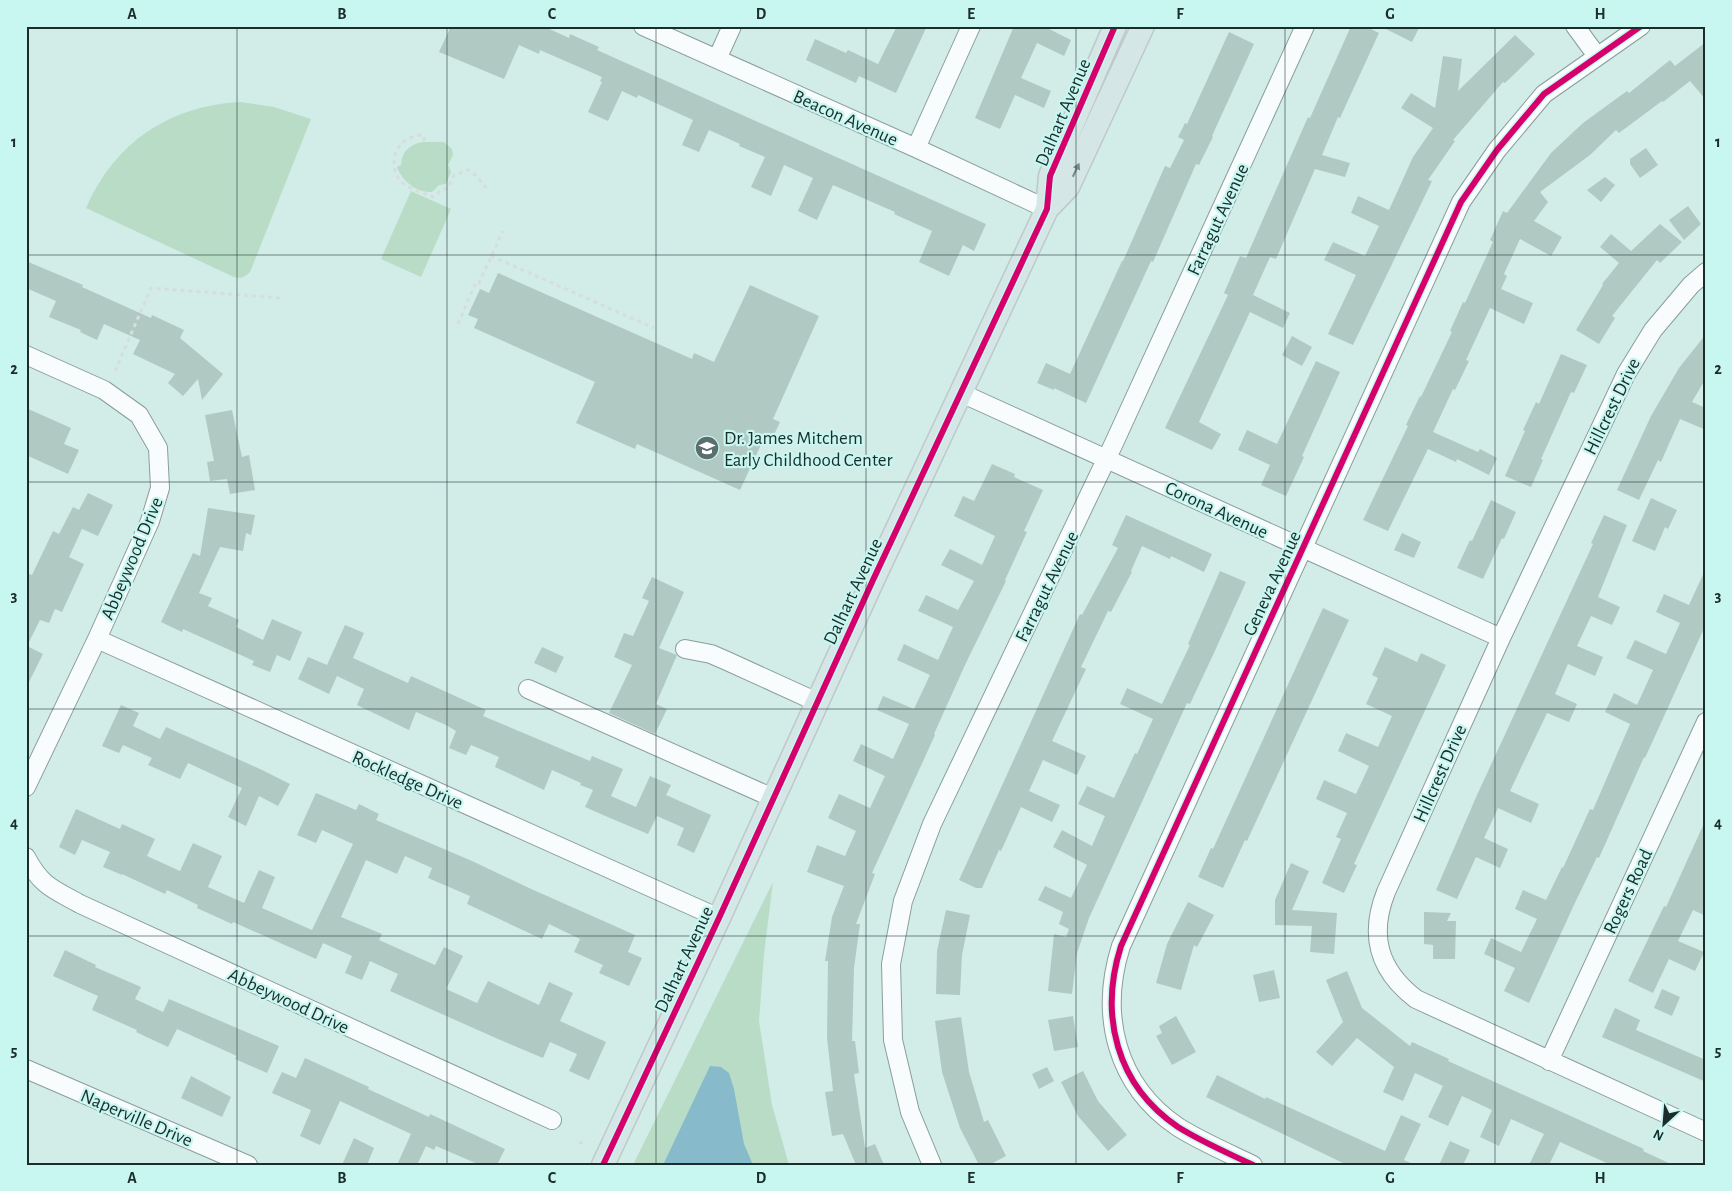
<svg xmlns="http://www.w3.org/2000/svg" width="1732" height="1191" viewBox="0 0 1732 1191" font-family="'Alegreya Sans',sans-serif">
<style>
.green{fill:#b9dcc6}
.water{fill:#87bbcb}
.building{fill:#b1c9c3}
.lines{fill:none;stroke-linecap:round;stroke-linejoin:round}
.minor-casing{stroke:#8a9e9c;stroke-width:20}
.major-casing{stroke:#bdcac9;stroke-width:25}
.path{stroke:#d6dedd;stroke-width:3;stroke-dasharray:4 4;stroke-linecap:butt}
.minor{stroke:#f8fcfc;stroke-width:18}
.major{stroke:#d5e6e7;stroke-width:22}
.cycleway-casing{stroke:#c8f6f0;stroke-width:9}
.cycleway{stroke:#d6006c;stroke-width:6}
.oneway{fill:#788a89}
.grid{fill:none;stroke:#1b2d2b;stroke-width:1;stroke-opacity:0.55}
.labels{text-anchor:middle;stroke-width:4.5;stroke-linejoin:round;paint-order:stroke}
.street-label{font-size:19px;fill:#1b2d2b;stroke:#c8f6f0}
.poi-label{font-size:19px;fill:#1b2d2b;stroke:#c8f6f0;text-anchor:start}
.neatline{fill:none;stroke:#1b2d2b;stroke-width:2}
.grid-label{font-size:16px;text-anchor:middle;font-weight:bold;fill:#1b2d2b}
</style>
<rect width="100%" height="100%" fill="#d2ece8"/>
<path class="green" d="M240,102L274,107L311,119L250,272C245,277 241,279 234,277L86,208C115,142 169,106 240,102Z
M422,142H444L452,149L453,155L448,165L451,172L446,184L439,185L432,192C417,193 402,181 397,167L401,165C402,151 409,145 422,142Z
M411,191L451,209L421,277L381,259Z
M773,882L764,954L759,1021L772,1105L789,1165H633Z"/>
<path class="water" d="M710,1066L721,1067L729,1073L734,1089L744,1144L753,1165H663Z"/>
<path class="building" d="M451,26H543L569,38L570,34L599,47L597,50L986,224L974,251L963,245L949,276L919,262L932,231L894,214L895,212L833,185L817,220L798,211L813,178L784,165L771,196L751,187L765,157L739,146L740,144L709,130L699,152L682,145L693,120L638,95L637,98L622,91L608,121L588,112L602,82L600,81L602,77L540,50L539,54L519,45L504,79L439,52Z
M897,26H927L896,93L859,76L856,83L806,60L815,39L846,53L848,50L878,64Z
M1014,26H1043L1071,40L1064,56L1037,43L1021,78L1051,91L1044,108L1015,95L1000,129L975,118Z
M1351,26H1365L1379,33L1340,118L1338,117L1322,155L1350,163L1345,177L1315,169L1276,259L1270,257L1253,295L1290,313L1283,328L1250,312L1199,422L1221,434L1212,450L1165,428L1228,295L1224,293L1240,256L1246,258L1308,117L1310,118Z
M1380,26H1420L1412,42Z
M1229,32L1254,44L1212,136L1213,137L1199,165L1196,164L1153,262L1151,261L1086,403L1054,388V390L1037,383L1046,363L1070,374L1122,261H1123L1165,166L1170,168L1184,140L1178,137L1185,123L1187,124Z
M1515,35L1535,54L1505,83L1503,82L1453,140L1455,141L1428,180L1432,181L1353,345L1328,334L1356,275L1324,260L1333,242L1365,256L1379,226L1351,213L1358,196L1389,210L1413,157L1433,128L1401,108L1411,93L1435,108L1443,56L1462,59L1458,91Z
M1706,42V100L1690,81L1663,102L1662,101L1619,133L1616,130L1590,155L1540,192L1548,202L1534,221L1562,237L1551,256L1520,239L1504,274L1507,276L1501,289L1533,303L1524,324L1490,308L1466,360L1469,361L1455,390L1453,389L1433,432L1478,452L1480,449L1497,458L1489,475L1457,459L1456,462L1428,449L1388,531L1363,520L1408,426L1406,425L1420,396L1421,397L1452,332L1450,331L1463,302L1465,303L1493,242L1490,240L1503,211L1507,213L1551,153L1583,123L1627,91L1629,93L1670,60L1675,66Z
M1646,148L1658,165L1640,178L1630,164V159Z
M1605,177L1615,185L1601,202L1587,190Z
M1688,206L1701,224L1684,240L1669,220Z
M1660,224L1682,242L1660,263L1657,260L1612,316L1615,318L1599,344L1576,330L1603,285L1602,284L1619,263L1600,247L1611,234L1631,251Z
M26,261L83,285L82,287L151,318L152,315L184,330L180,338L223,374L202,400L198,379L183,396L168,383L175,374L133,354L140,340L104,324L97,340L80,332L81,330L49,317L56,301L26,288Z
M498,273L692,359L694,353L714,362L750,285L819,316L773,419L780,422L773,437L766,434L740,490L637,444L635,449L576,423L595,382L474,328L478,319L468,315L480,289L489,293Z
M1706,334V378L1692,402L1706,408V430L1680,419L1661,462L1658,460L1639,500L1617,490L1651,416L1679,368Z
M1292,336L1312,347L1302,366L1282,355Z
M1561,354L1587,365L1574,393L1571,392L1541,459L1543,460L1531,487L1505,476L1525,431L1523,430L1536,402L1539,404Z
M1316,361L1340,372L1302,456L1304,457L1286,496L1261,485L1270,465L1238,450L1247,430L1277,444Z
M26,408L71,428L64,444L79,450L68,474L26,455Z
M232,410L242,457L249,455L255,490L230,494L227,479L210,481L207,462L214,461L205,415Z
M992,464L1015,474L1014,477L1043,490L1024,531L1027,532L1005,580L1006,581L965,665L934,734L935,735L872,873L875,874L856,924H860L854,968L852,1041H855L859,1073L854,1074L865,1148L875,1144L884,1165H856L843,1134L832,1136L825,1092L833,1091L827,1038L828,961H825L832,917L844,886L807,872L817,845L845,856L856,831L828,818L839,794L870,808L885,776L853,761L861,744L893,759L909,724L877,710L883,696L914,709L930,675L897,660L904,644L938,660L953,627L918,611L926,595L958,610L974,581L941,565L950,549L982,565L995,536L954,516L963,496L974,501Z
M88,493L113,505L98,536L82,529L69,557L84,564L62,612L55,609L49,623L40,620L27,646L43,654L26,688V573L32,575L53,531L59,534L73,507L79,510Z
M1651,498L1677,510L1668,529L1665,527L1655,551L1632,541Z
M1491,500L1516,512L1504,539L1502,538L1483,579L1457,568L1470,540L1472,541Z
M208,508L255,515L251,535L246,533L243,551L220,547L199,593L212,598L208,606L239,620L236,627L263,640L272,619L302,632L290,661L277,655L270,672L252,665L254,661L183,629L182,632L161,622L193,553L200,556Z
M1126,515L1212,554L1204,572L1171,556L1170,559L1142,546L1131,571L1132,572L1111,612L1108,611L1081,667L1086,669L1052,741L1086,756L1077,775L1043,760L1029,791L1060,805L1052,822L1021,807L1001,851L999,850L982,888H976L959,880L1080,614L1082,615L1118,548L1112,545Z
M1604,515L1627,525L1598,597L1620,607L1612,625L1591,616L1577,646L1603,657L1595,676L1568,664L1555,694L1577,704L1569,722L1547,713L1510,791L1539,804L1531,823L1498,808L1484,838L1508,849L1500,868L1476,857L1457,899L1436,890L1477,795L1593,544L1591,543Z
M1402,533L1421,542L1414,558L1394,550Z
M1706,568V624L1645,758L1644,757L1599,858L1597,857L1573,907L1529,1003L1504,991L1515,968L1484,954L1491,938L1521,952L1537,919L1515,909L1523,890L1546,900L1562,867L1563,868L1590,809L1593,810L1630,724L1605,712L1614,693L1637,705L1653,670L1626,658L1635,640L1666,654L1680,623L1656,612L1664,594L1689,605Z
M1220,571L1246,582L1213,655L1190,704L1187,703L1089,918L1077,953L1072,994L1048,991L1054,934L1066,937L1069,929L1059,924L1063,912L1038,900L1045,886L1071,898L1087,865L1053,847L1062,830L1092,846L1105,816L1078,804L1087,786L1114,798L1135,753L1137,754L1153,719L1120,704L1127,688L1162,704L1190,645L1188,644Z
M652,577L684,592L659,648L677,655L656,704L667,709L655,734L609,713L632,665L614,657L624,633L633,636L649,601L642,598Z
M1323,608L1349,620L1247,841L1245,840L1223,888L1198,877L1211,848L1213,849Z
M345,625L364,633L353,658L408,683L411,676L486,710L483,716L590,761L592,756L623,769L611,796L636,807L650,776L671,785L666,795L711,815L694,853L677,845L684,828L657,816L648,834L603,815L585,807L593,790L580,785L581,783L552,770L544,790L495,767L499,757L471,745L466,755L449,748L456,731L444,724L416,712L409,730L357,705L364,689L337,676L329,694L298,679L308,657L327,665Z
M542,647L564,657L556,673L534,663Z
M1385,647L1417,662L1421,653L1446,665L1354,864L1357,865L1344,893L1322,883L1341,839L1336,837L1347,813L1316,799L1324,780L1356,794L1369,766L1338,751L1346,733L1378,747L1392,716L1366,704L1378,678L1372,675Z
M121,705L139,713L133,726L160,739L166,727L260,769L290,784L278,806L259,796L246,826L228,817L242,788L188,763L180,779L148,765L152,758L123,745L119,753L102,746Z
M316,793L356,810L359,804L379,814L376,820L472,861L529,888L635,935L628,952L642,958L629,986L599,973L603,965L574,952L580,939L549,924L542,939L467,904L470,896L428,878L432,868L405,856L397,874L366,860L341,917L382,934L379,940L435,965L444,947L463,956L446,989L477,1003L488,981L539,1005L549,982L573,993L560,1021L606,1042L589,1080L569,1071L577,1054L550,1042L543,1058L498,1039L390,991L398,974L370,961L362,980L345,973L352,956L323,943L316,959L233,922L232,924L197,908L198,905L167,890L165,894L122,874V875L103,867L110,852L82,840L75,855L59,847L76,809L120,829L122,824L155,839L147,856L180,871L193,843L222,856L208,887L244,903L259,870L275,877L262,908L312,930L353,844L322,830L316,843L297,835Z
M1706,819V916L1693,910L1678,941L1704,952L1695,971L1669,959L1653,993L1628,981L1664,906L1666,907Z
M1291,863L1309,871L1292,910L1337,913L1334,954L1310,952L1312,926L1275,925V900Z
M1188,902L1214,915L1197,947L1194,945L1181,990L1156,983L1167,944Z
M946,910L970,915L962,955L960,995L936,994L937,951Z
M1424,912L1451,913L1447,921H1456L1455,959H1433V945L1424,944Z
M65,950L96,965L95,967L141,987L135,999L163,1012L169,999L279,1046L267,1073L235,1059L237,1056L177,1029L168,1047L136,1032L137,1030L92,1010L98,996L53,976Z
M1274,970L1280,998L1259,1002L1253,975Z
M1347,971L1362,1008L1410,1046L1412,1042L1449,1059L1448,1061L1644,1149L1643,1151L1673,1165H1611L1560,1142L1549,1165H1529L1544,1134L1511,1119L1499,1146L1480,1137L1492,1110L1462,1096L1448,1126L1428,1117L1443,1086L1415,1073L1403,1101L1383,1092L1394,1067L1357,1038L1332,1066L1316,1052L1343,1022L1326,980Z
M1662,989L1680,997L1672,1016L1654,1008Z
M1615,1008L1640,1020L1636,1030L1706,1060V1082L1602,1037Z
M1073,1016L1078,1047L1054,1051L1048,1020Z
M1176,1016L1196,1052L1172,1065L1156,1036L1162,1033L1159,1026Z
M961,1017L969,1072L984,1122L988,1120L1006,1156L989,1165H979L960,1128L942,1072L935,1021Z
M305,1058L369,1087L368,1089L429,1117L430,1114L505,1149L497,1165H480L436,1146L434,1150L426,1146L417,1165H397L411,1134L340,1101L320,1145L300,1136L311,1110L272,1093L282,1072L296,1078Z
M1047,1067L1054,1081L1039,1089L1032,1074Z
M1083,1071L1098,1101L1127,1135L1108,1151L1078,1116L1061,1082Z
M1217,1075L1265,1099L1266,1097L1385,1151L1401,1115L1421,1124L1404,1160L1415,1165H1347L1206,1097Z
M191,1076L231,1097L222,1117L181,1098Z
M354,1138L374,1148L367,1165H342Z
M1450,1141L1470,1150L1463,1165H1439Z"/>
<g class="lines">
<g class="minor-casing">
<path id="minor" d="M643,26L916,148L1047,209
M1575,26L1597,56
M717,59L732,26
M916,148L971,26
M1706,272L1691,285L1653,330L1626,374L1501,638L1386,892C1369,935 1378,970 1416,999L1706,1132
M26,355L104,390L139,415L158,448L160,488L150,521L97,639L26,787
M961,393L1501,638
M97,639L719,918
M685,649L711,654L727,661L817,702
M528,689L773,798
M26,857C41,886 53,889 80,904L552,1120
M1549,1061L1706,722
M26,1069L248,1165
M932,1165L910,1112L893,1040L891,964L903,901L932,824L1114,443L1305,26
M1253,1165C1228,1153 1202,1142 1178,1127C1116,1085 1099,1015 1121,946L1461,202L1497,150L1544,94L1641,26"/>
</g>
<g class="major-casing">
<path id="major" d="M1047,209L1050,176L1115,26
M603,1165L719,918L873,580L1047,209L1068,187L1143,26"/>
</g>
<path class="path" d="M424,141V136L421,135C416,136 411,137 406,140C391,150 390,173 404,184C413,190 424,193 433,197L443,189L448,188L454,175L468,170C479,175 480,184 490,191
M491,256L654,328
M458,324L476,282L479,283L503,231
M115,371L151,288L281,298
M579,1142L586,1145"/>
<use href="#minor" class="minor"/>
<use href="#major" class="major"/>
<g class="cycleway-casing">
<path id="cycleway" d="M603,1165L719,918L873,580L1047,209L1050,176L1115,26
M1253,1165C1228,1153 1202,1142 1178,1127C1116,1085 1099,1015 1121,946L1461,202L1497,150L1544,94L1641,26"/>
</g>
<use href="#cycleway" class="cycleway"/>
</g>
<defs><path id="oneway-solid" d="M-6-.8H1V-3.2L6.5 0L1 3.2V.8H-6Z" transform="scale(1.25)"/></defs>
<use class="oneway" href="#oneway-solid" transform="translate(1076 170) rotate(-65)"/>
<path class="grid" d="M237,26V1165M447,26V1165M656,26V1165M866,26V1165M1076,26V1165M1285,26V1165M1495,26V1165M26,255H1706M26,482H1706M26,709H1706M26,936H1706"/>
<defs>
<g id="school-disc" transform="scale(1.25)"><circle r="9.5" fill="#5b706d" stroke="#c8f6f0"/><path d="M0-5L7-2L0 1L-7-2ZM-4 1L0 2.5L4 1V4Q0 6-4 4Z" fill="#fff"/></g>
</defs>
<g fill-rule="evenodd">
<use href="#school-disc" x="707" y="448"/>
</g>
<g class="labels">
<g class="street-label">
<text transform="translate(1062 112) rotate(-67)" y="7">Dalhart Avenue</text>
<text transform="translate(846 117) rotate(24)" y="7">Beacon Avenue</text>
<text transform="translate(1217 219) rotate(-65)" y="7">Farragut Avenue</text>
<text transform="translate(1611 406) rotate(-64)" y="7">Hillcrest Drive</text>
<text transform="translate(1217 509) rotate(25)" y="7">Corona Avenue</text>
<text transform="translate(131 558) rotate(-67)" y="7">Abbeywood Drive</text>
<text transform="translate(1271 583) rotate(-65)" y="7">Geneva Avenue</text>
<text transform="translate(1046 586) rotate(-64)" y="7">Farragut Avenue</text>
<text transform="translate(852 591) rotate(-65)" y="7">Dalhart Avenue</text>
<text transform="translate(1439 773) rotate(-66)" y="7">Hillcrest Drive</text>
<text transform="translate(408 779) rotate(24)" y="7">Rockledge Drive</text>
<text transform="translate(1627 891) rotate(-65)" y="7">Rogers Road</text>
<text transform="translate(683 959) rotate(-65)" y="7">Dalhart Avenue</text>
<text transform="translate(289 1000) rotate(25)" y="7">Abbeywood Drive</text>
<text transform="translate(137 1117) rotate(23)" y="7">Naperville Drive</text>
</g>
<g class="poi-label">
<text x="724" y="444">Dr. James Mitchem<tspan x="724" dy="22">Early Childhood Center</tspan></text>
</g>
</g>
<rect width="1732" height="1191" fill="none" stroke="#c8f6f0" stroke-width="55"/>
<g transform="translate(1664 1124) rotate(206)" stroke="#c8f6f0" stroke-width="4" paint-order="stroke">
<path d="M0-4L9 19L0 12L-9 19Z" fill="#1b2d2b"/>
<text y="-8" font-size="14" font-weight="bold" text-anchor="middle" fill="#1b2d2b">N</text>
</g>
<rect x="28" y="28" width="1676" height="1136" class="neatline"/>
<g class="grid-label">
<text x="132" y="19">A</text>
<text x="342" y="19">B</text>
<text x="552" y="19">C</text>
<text x="761" y="19">D</text>
<text x="971" y="19">E</text>
<text x="1180" y="19">F</text>
<text x="1390" y="19">G</text>
<text x="1600" y="19">H</text>
<text x="14" y="147">1</text>
<text x="1718" y="147">1</text>
<text x="14" y="374">2</text>
<text x="1718" y="374">2</text>
<text x="14" y="601">3</text>
<text x="1718" y="601">3</text>
<text x="14" y="828">4</text>
<text x="1718" y="828">4</text>
<text x="14" y="1056">5</text>
<text x="1718" y="1056">5</text>
<text x="132" y="1183">A</text>
<text x="342" y="1183">B</text>
<text x="552" y="1183">C</text>
<text x="761" y="1183">D</text>
<text x="971" y="1183">E</text>
<text x="1180" y="1183">F</text>
<text x="1390" y="1183">G</text>
<text x="1600" y="1183">H</text>
</g>
</svg>
